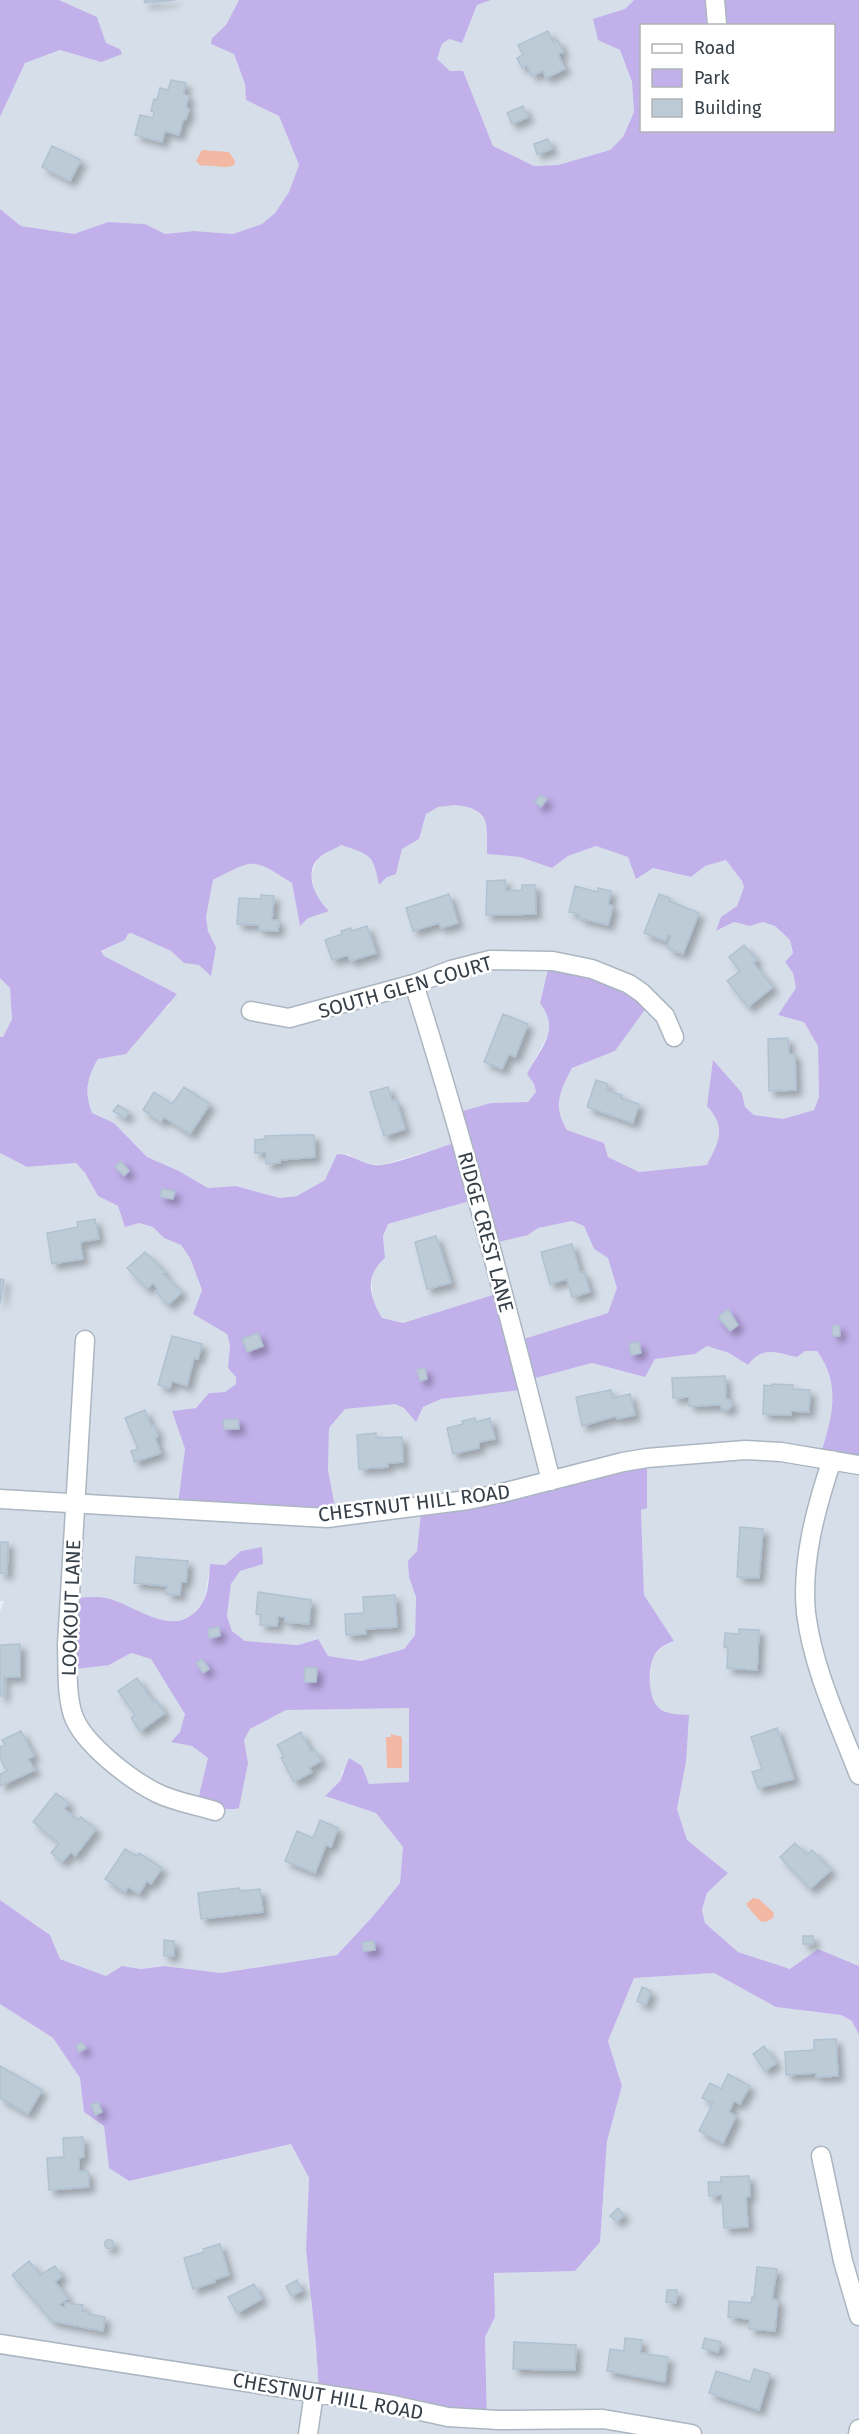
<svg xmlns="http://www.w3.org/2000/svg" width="859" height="2434" viewBox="0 0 859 2434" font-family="'Fira Sans',sans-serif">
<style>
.residential{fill:#d6dfe9}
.green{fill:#c1b0ea;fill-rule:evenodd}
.water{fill:#f3b8a3}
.building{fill:#bdcbd7;stroke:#b0c2d2;stroke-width:1.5;filter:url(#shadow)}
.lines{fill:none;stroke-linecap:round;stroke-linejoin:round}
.minor-casing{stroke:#abb6c1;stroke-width:21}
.minor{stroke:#fff;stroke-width:18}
.labels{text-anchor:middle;stroke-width:5;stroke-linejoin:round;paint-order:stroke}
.street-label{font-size:20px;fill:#374049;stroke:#fff}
</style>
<defs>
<filter id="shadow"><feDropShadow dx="5.5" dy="5.5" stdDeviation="3" flood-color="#0004"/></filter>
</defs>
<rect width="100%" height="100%" fill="#e8eef5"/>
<path class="residential" d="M59,0H239L226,25L212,38L234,54L245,84L247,100L279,116L299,165L289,192L275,213L262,224L233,234L194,231L165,234L145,224L108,222L74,234L21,226L0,209V117L25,63L60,50L101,62L120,49L106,43L97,17Z
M491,0H634L598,39L620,50L632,82L634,112L623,137L610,150L558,165L533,166L493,146L463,72L450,71L437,59L442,44L449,39L462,43L477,5Z
M455,805L469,806L479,810L487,825L488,854L520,857L552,868L568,856L596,846L628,857L653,868L691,877L705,866L726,860L742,881L744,887L737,906L721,917L717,931L734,922L750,926L763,922L775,926L790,940L793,953L785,962L793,973L804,1022L818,1045L819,1098L814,1110L783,1119L754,1115L745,1107L742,1092L716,1116L720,1124L718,1143L707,1165L639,1172L608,1157L604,1143L567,1130L559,1117V1095L572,1068L615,1051L549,965L540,1002L548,1013L551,1029L527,1074L534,1084L536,1092L528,1102L491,1103L459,1142L382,1165L363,1163L347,1154L325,1180L297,1196L280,1198L236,1186L208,1188L179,1171L147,1157L114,1123L92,1114L88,1105V1075L98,1059L170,1005L103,956L101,952L125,940L128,934L131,933L171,951L184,963L199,965L216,947L208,931L206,917L213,880L247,863L264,865L292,883L300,925L317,899L311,876L318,858L341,845L364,852L374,862L379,885L387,877L396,874L402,849L419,839L426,814L438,807Z
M0,978L10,988L12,1019L3,1037H0Z
M0,1153L27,1167L76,1163L85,1173L98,1196L118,1206L125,1226L139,1223L153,1227L164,1238L181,1245L190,1258L202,1290L193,1314L227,1334L230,1345L228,1368L236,1377V1384L225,1392L209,1393L196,1408L172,1411L185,1449L178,1503L336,1512L328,1470L329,1428L345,1409L395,1403L404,1408L423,1407L441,1399L522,1390L527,1380L592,1363L645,1377L655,1359L695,1354L707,1346L729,1353L748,1365L756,1355L767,1351L797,1357L805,1351H817L824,1362L834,1388L830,1424L819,1460L859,1468V1966L818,1949L790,1969L738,1952L705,1923L702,1910L707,1893L728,1873L687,1840L677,1809L686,1762L666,1712L657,1707L649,1690L652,1659L657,1650L674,1641L644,1595L641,1510L421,1512L417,1551L409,1577L416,1597L415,1635L404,1649L361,1661L328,1656L317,1639L298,1645L245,1641L232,1631L227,1616L231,1584L240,1571L262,1564L241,1551L225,1565L210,1564L205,1599L190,1617L174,1622L155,1619L105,1598L109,1665L131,1653L151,1659L186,1714L180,1732L192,1746L209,1758L198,1800L248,1763L244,1740L250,1729L286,1710L409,1707L410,1783L369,1784L362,1766L342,1771L340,1781L325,1796L376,1813L403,1847L400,1883L374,1915L337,1955L221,1973L164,1966L141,1969L123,1966L106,1976L60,1959L50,1935L0,1900V1611L4,1601H0Z
M470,1201L528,1235L538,1228L572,1221L584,1226L594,1249L608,1258L618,1287L608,1313L517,1341L499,1293L403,1323L382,1318L373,1304L371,1277L375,1267L385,1258L383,1236L388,1224Z
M714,1973L776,2007L841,2015L852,2021L859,2035V2434H0V2004L53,2038L80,2078L84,2112L104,2126L109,2168L129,2181L291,2144L309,2178L306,2250L316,2345L319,2393L487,2421L485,2337L495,2317L494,2273L575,2271L600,2242L607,2141L622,2086L608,2041L634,1978Z"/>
<path class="green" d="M0,0H59L97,17L106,43L120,49L122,54L101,62L60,50L25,63L0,117Z
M239,0H491L477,5L462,43L449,39L442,44L437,59L450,71H463L493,146L534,166L558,165L610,150L623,137L634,112L632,82L620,50L598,40L593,19L625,9L634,0H859V1468L819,1460C831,1420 843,1387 817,1351H805L797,1357C776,1353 763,1345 748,1365L729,1353L707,1346L695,1354L655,1359L645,1377L592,1363L528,1380L522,1390L441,1399L423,1407L416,1422L404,1408L395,1404L345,1409L329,1428L328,1470L336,1512L178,1504L185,1449L172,1411L196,1408L209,1393L225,1392L236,1384V1377L228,1368L230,1345L227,1334L193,1314L202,1290L190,1258L181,1245L164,1238L153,1227L139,1223L125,1227L118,1206L98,1196L85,1173L76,1163L27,1167L0,1153V1037H3L12,1019L10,988L0,978V209L21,226L74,234L108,222L145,224L165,234L194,231L233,234L262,224L275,213L289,192L299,165L279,116L246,100L245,84L234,54L211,44L212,38L226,25ZM642,26H834V130H642ZM455,805C491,809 487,823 487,854L520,857L552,868L568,856L596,846L628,857L636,879L653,868L691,877L705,866L726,860L742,881L744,887L737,906L721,917L716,931L734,922L750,926L763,922L775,926L790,940L793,953L785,962L793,973L796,988L778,1015L804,1022L818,1046L819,1097L814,1110L783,1119L754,1115L745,1107L742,1093L713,1060L707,1106C727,1128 719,1141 707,1165L639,1172L608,1157L604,1143L567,1130C552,1105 560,1092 572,1068L615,1051L649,1004L609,977L549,965L540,1003C561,1031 541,1047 527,1074L534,1084L536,1092L528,1102L491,1103L456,1113L458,1142C437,1148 402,1162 382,1165C364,1167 353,1154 337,1154L325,1180L297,1196L280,1198L236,1186L208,1188L179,1171L147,1157L114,1123L92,1113C84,1094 87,1076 98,1059L126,1054L177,994L104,956L101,951L125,940L128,934L131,933L171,951L184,963L199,965L211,976L216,947L208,931L206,917L213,880C255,859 252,857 292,883L300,926L308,918L329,911C316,899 302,872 320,857C326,852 335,849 341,845C371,855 373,854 379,885L387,877L396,874L402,849L419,839L426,814L438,807ZM470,1201L490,1244L528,1235L538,1228L572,1221L584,1226L594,1249L608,1258L617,1288L608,1313L517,1341L499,1293L403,1323L382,1318C369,1296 364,1276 385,1258L383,1236L388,1224Z
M647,1463V1508L641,1510L644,1595L674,1641C669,1643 662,1646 658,1650C647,1660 647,1697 658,1707C665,1715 679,1714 689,1715L686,1762L677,1809L687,1840L728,1873L707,1893L702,1910L705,1923L738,1952L790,1969L818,1949L859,1966V2035L852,2021L841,2015L776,2007L714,1973L634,1978L608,2041L622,2086L607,2141L600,2242L575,2271L494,2273L495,2317L485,2337L487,2422L319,2393L316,2345L306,2250L309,2178L291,2144L129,2181L109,2168L104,2126L84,2112L80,2078L53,2038L0,2004V1900L50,1935L60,1959L106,1976L122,1966L141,1969L164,1966L221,1973L337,1955L374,1915L400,1883L403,1847L376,1813L325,1796L340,1781L349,1758L362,1766L369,1784L409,1782V1708L286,1710L250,1729L244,1740L248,1763L239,1808C228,1812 209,1805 198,1800L208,1758L192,1746L171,1742L180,1732L185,1714L151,1659L131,1653L109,1665L68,1670L69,1598C81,1598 95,1596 106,1598C139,1606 179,1645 204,1600C209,1591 209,1574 210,1564L225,1565L241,1551L262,1547L263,1564L240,1571L231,1584L227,1616L232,1631L245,1641L298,1645L318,1639L328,1656L361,1661L404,1649L415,1635L416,1597L409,1577L408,1561L417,1551L421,1512Z"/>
<path class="water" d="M202,150L229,152L235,161L234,165C225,170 212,164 201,166L196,161Z
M391,1734L402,1737V1768H387L386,1737H391Z
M753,1898L759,1899L774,1913L773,1918L766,1922L760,1921L747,1906V1903Z"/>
<path class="building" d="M144,0H175L145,3Z
M548,31L553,42L558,40L563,52L558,54L565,69L546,78L543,71L532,76L527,65L522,68L517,58L523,55L518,45Z
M171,80L186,83L183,94L189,96L186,106L189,110L186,119L183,120L179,135L165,131L162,142L135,135L140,115L153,118L154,112L151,111L154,99L157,100L160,88L168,90Z
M523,106L528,117L512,124L507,113Z
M548,139L552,149L537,154L534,144Z
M52,146L81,160L70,181L42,167Z
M540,795L547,799L541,807L535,802Z
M505,880L506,891L522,890V885H535L536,914L486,915L487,881Z
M575,886L598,892V888L611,891L608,905L613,906L608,925L579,918L580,914L569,912Z
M449,894L458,923L441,928L439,923L413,931L406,908Z
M659,894L670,898L669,901L699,913L683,954L667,948L671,936L668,935L666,941L644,933Z
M261,895L274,896L272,920H279L278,931L259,930V925L237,924L239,898L261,899Z
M367,926L376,953L350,961L348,955L332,960L325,940L342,934L341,931L351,928L352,931Z
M744,945L757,960L753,963L773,987L748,1007L727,981L740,971L729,957Z
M503,1014L528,1024L515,1057L509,1054L502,1069L484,1062Z
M788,1038L789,1054H795L796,1090L769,1091L768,1039Z
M596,1080L608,1084L606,1090L622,1095L621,1098L639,1104L633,1123L587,1107Z
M184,1087L210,1104L190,1134L164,1117L161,1122L143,1110L154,1092L172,1104Z
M388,1087L392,1101L396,1100L405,1129L384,1136L370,1092Z
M118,1105L129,1112L125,1118L113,1111Z
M295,1135H314L315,1157L280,1160V1163L266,1164V1152L255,1153V1140L265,1139V1136Z
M121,1161L129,1171L124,1176L115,1167Z
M162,1189L175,1191L173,1199L160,1197Z
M95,1219L99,1239L80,1242L83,1259L52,1264L47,1233L78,1227L77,1222Z
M436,1236L451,1283L427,1289L415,1242Z
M572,1244L580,1273L584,1272L590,1292L572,1297L567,1279L550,1284L541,1252Z
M145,1252L165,1272L163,1274L182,1292L168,1305L155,1291L158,1289L153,1283L147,1289L127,1268Z
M0,1279L4,1280L0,1303Z
M728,1309L738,1325L730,1331L718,1317Z
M839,1325L840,1336H833L832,1326Z
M258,1333L263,1346L247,1352L242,1339Z
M172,1336L202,1344L198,1359L194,1358L187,1386L172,1381L170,1388L158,1385Z
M639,1342L641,1353L631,1355L629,1344Z
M425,1368L427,1379L420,1381L417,1370Z
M725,1376L726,1399L730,1400L732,1405L728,1410L722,1409L720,1405L689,1406V1397L673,1398L672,1378Z
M772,1384L793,1385L792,1389L810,1390L809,1412L791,1411V1415L763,1414L764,1385L771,1386Z
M611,1390L613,1398L630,1394L635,1415L617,1419L616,1416L582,1426L576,1397Z
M145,1410L151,1426L154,1425L158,1436L155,1438L161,1453L135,1462L131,1451L138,1449L125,1418Z
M475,1418L476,1422L490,1418L495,1439L479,1442V1448L453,1454L447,1428L463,1424L462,1421Z
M238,1419L239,1429H224L223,1420Z
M376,1433V1438L402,1437L403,1462L387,1463L388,1467L359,1469L357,1435Z
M740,1527L763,1529L759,1578L737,1577Z
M0,1542H8L7,1574L0,1573Z
M136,1557L188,1561L186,1582H181L180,1595L166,1594L167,1586L134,1583Z
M258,1592L311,1600L309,1624L285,1622V1617L278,1616L277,1626L260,1625L261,1615L256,1614Z
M395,1595L397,1627L365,1629L366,1634L346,1635L345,1614L364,1613L363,1597Z
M219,1627L220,1636L209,1638L208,1629Z
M739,1629L759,1630L757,1670L727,1668L728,1647H724L725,1633L739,1634Z
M20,1644V1677H4V1696H0V1645Z
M202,1659L209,1669L203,1673L196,1663Z
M305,1667L317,1668L316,1682H304Z
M137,1678L153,1702L156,1700L165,1713L140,1731L131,1718L135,1715L118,1691Z
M777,1728L794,1779L758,1788L752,1772L762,1769L751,1737Z
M21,1731L34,1756L28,1759L35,1770L0,1786V1774L7,1771L0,1758V1747L5,1745L2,1740Z
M301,1732L311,1752L315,1750L321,1761L309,1768L312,1772L294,1782L281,1758L284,1757L277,1745Z
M56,1793L69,1803L64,1809L78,1820L81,1817L96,1829L75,1856L71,1852L62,1862L51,1853L59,1843L33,1822Z
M320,1820L338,1828L331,1847L326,1845L315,1873L285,1861L297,1831L313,1838Z
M795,1843L807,1855L812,1850L831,1870L810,1889L780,1857Z
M125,1849L137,1856L139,1853L162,1868L151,1884L147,1881L139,1894L128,1887L125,1892L105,1879Z
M239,1888L240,1891L260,1889L263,1912L201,1919L198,1893Z
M803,1936H813V1944H803Z
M164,1940L174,1941V1956H164Z
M374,1941L375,1950L363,1951L362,1942Z
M642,1987L651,1991L646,2005L637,2001Z
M836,2039L838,2076L816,2077V2073L786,2075L785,2052L814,2050V2040Z
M82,2042L86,2048L79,2052L76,2046Z
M764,2046L776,2063L765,2071L753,2054Z
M0,2066L42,2090L28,2114L0,2098Z
M728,2074L750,2086L740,2104L734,2101L729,2112L736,2116L723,2143L699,2131L713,2103L702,2098L710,2083L721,2089Z
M98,2102L102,2112L95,2115L91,2105Z
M83,2137L84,2157L79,2158V2171H88L89,2187L49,2190L47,2158L64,2157L63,2138Z
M749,2176L750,2196L746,2197L748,2227L724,2228L722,2195L709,2196L708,2182H721V2177Z
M618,2208L624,2215L617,2222L610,2216Z
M104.5 2244a4.5 4.5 0 1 1 9 0a4.5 4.5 0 1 1-9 0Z
M220,2244L229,2275L214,2280L215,2282L193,2289L184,2258L204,2252L203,2249Z
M29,2261L40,2275L55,2266L62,2276L55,2282L68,2298L59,2305L65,2308V2303L83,2305L82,2311L89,2312L88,2314L105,2317L103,2331L52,2321L12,2275Z
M757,2267L777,2269L772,2299L778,2300L775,2331L749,2329L750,2319L728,2317L729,2301L751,2303L752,2297L754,2298Z
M297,2280L302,2291L291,2296L286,2286Z
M254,2284L262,2299L237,2313L228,2297Z
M667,2290H677L676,2303L666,2302Z
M625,2338L642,2340L640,2353L668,2357L665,2382L607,2371L610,2349L624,2351Z
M705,2338L721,2342L718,2352L702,2348Z
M514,2342L576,2345L575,2370L513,2369Z
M754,2369L770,2374L759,2410L709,2393L716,2371L750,2382Z"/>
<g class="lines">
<g class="minor-casing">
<path id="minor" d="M715,0L717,24
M414,984C466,1148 509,1314 551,1481
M251,1011L289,1018L414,984L451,970L490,960L553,961L592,969L629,984L642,993L665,1016L674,1037
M85,1340L67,1645C68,1668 66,1693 73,1715C83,1744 131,1780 157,1793C175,1802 196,1805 215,1811
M832,1460C816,1507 801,1562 806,1613C813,1669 839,1723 859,1775
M0,1499L327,1518L468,1500L502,1493L623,1462L647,1458L745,1450L781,1452L859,1465
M821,2156L843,2261L859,2316
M0,2344L393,2405L448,2417L498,2420L603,2419L692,2434
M308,2434L314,2393
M858,2434L859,2429"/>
</g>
<use href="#minor" class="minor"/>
</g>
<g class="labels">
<g class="street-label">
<text transform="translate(405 987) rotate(-16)" y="7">SOUTH GLEN COURT</text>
<text transform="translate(486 1232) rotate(75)" y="7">RIDGE CREST LANE</text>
<text transform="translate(414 1503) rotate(-7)" y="7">CHESTNUT HILL ROAD</text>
<text transform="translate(71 1608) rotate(-88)" y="7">LOOKOUT LANE</text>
<text transform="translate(328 2396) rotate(10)" y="7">CHESTNUT HILL ROAD</text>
</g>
</g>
<rect x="640" y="24" width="195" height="108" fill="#ffffff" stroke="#afb3b6" stroke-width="1.5"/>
<rect x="652" y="44" width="30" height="9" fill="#ffffff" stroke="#afb3b6" stroke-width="1.5"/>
<text x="694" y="54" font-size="18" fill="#374049">Road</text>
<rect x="652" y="69" width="30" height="18" fill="#c1b0ea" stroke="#afb3b6" stroke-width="1.5"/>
<text x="694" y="84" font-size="18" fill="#374049">Park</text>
<rect x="652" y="99" width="30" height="18" fill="#bdcbd7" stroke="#afb3b6" stroke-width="1.5"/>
<text x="694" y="114" font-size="18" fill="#374049">Building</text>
</svg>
